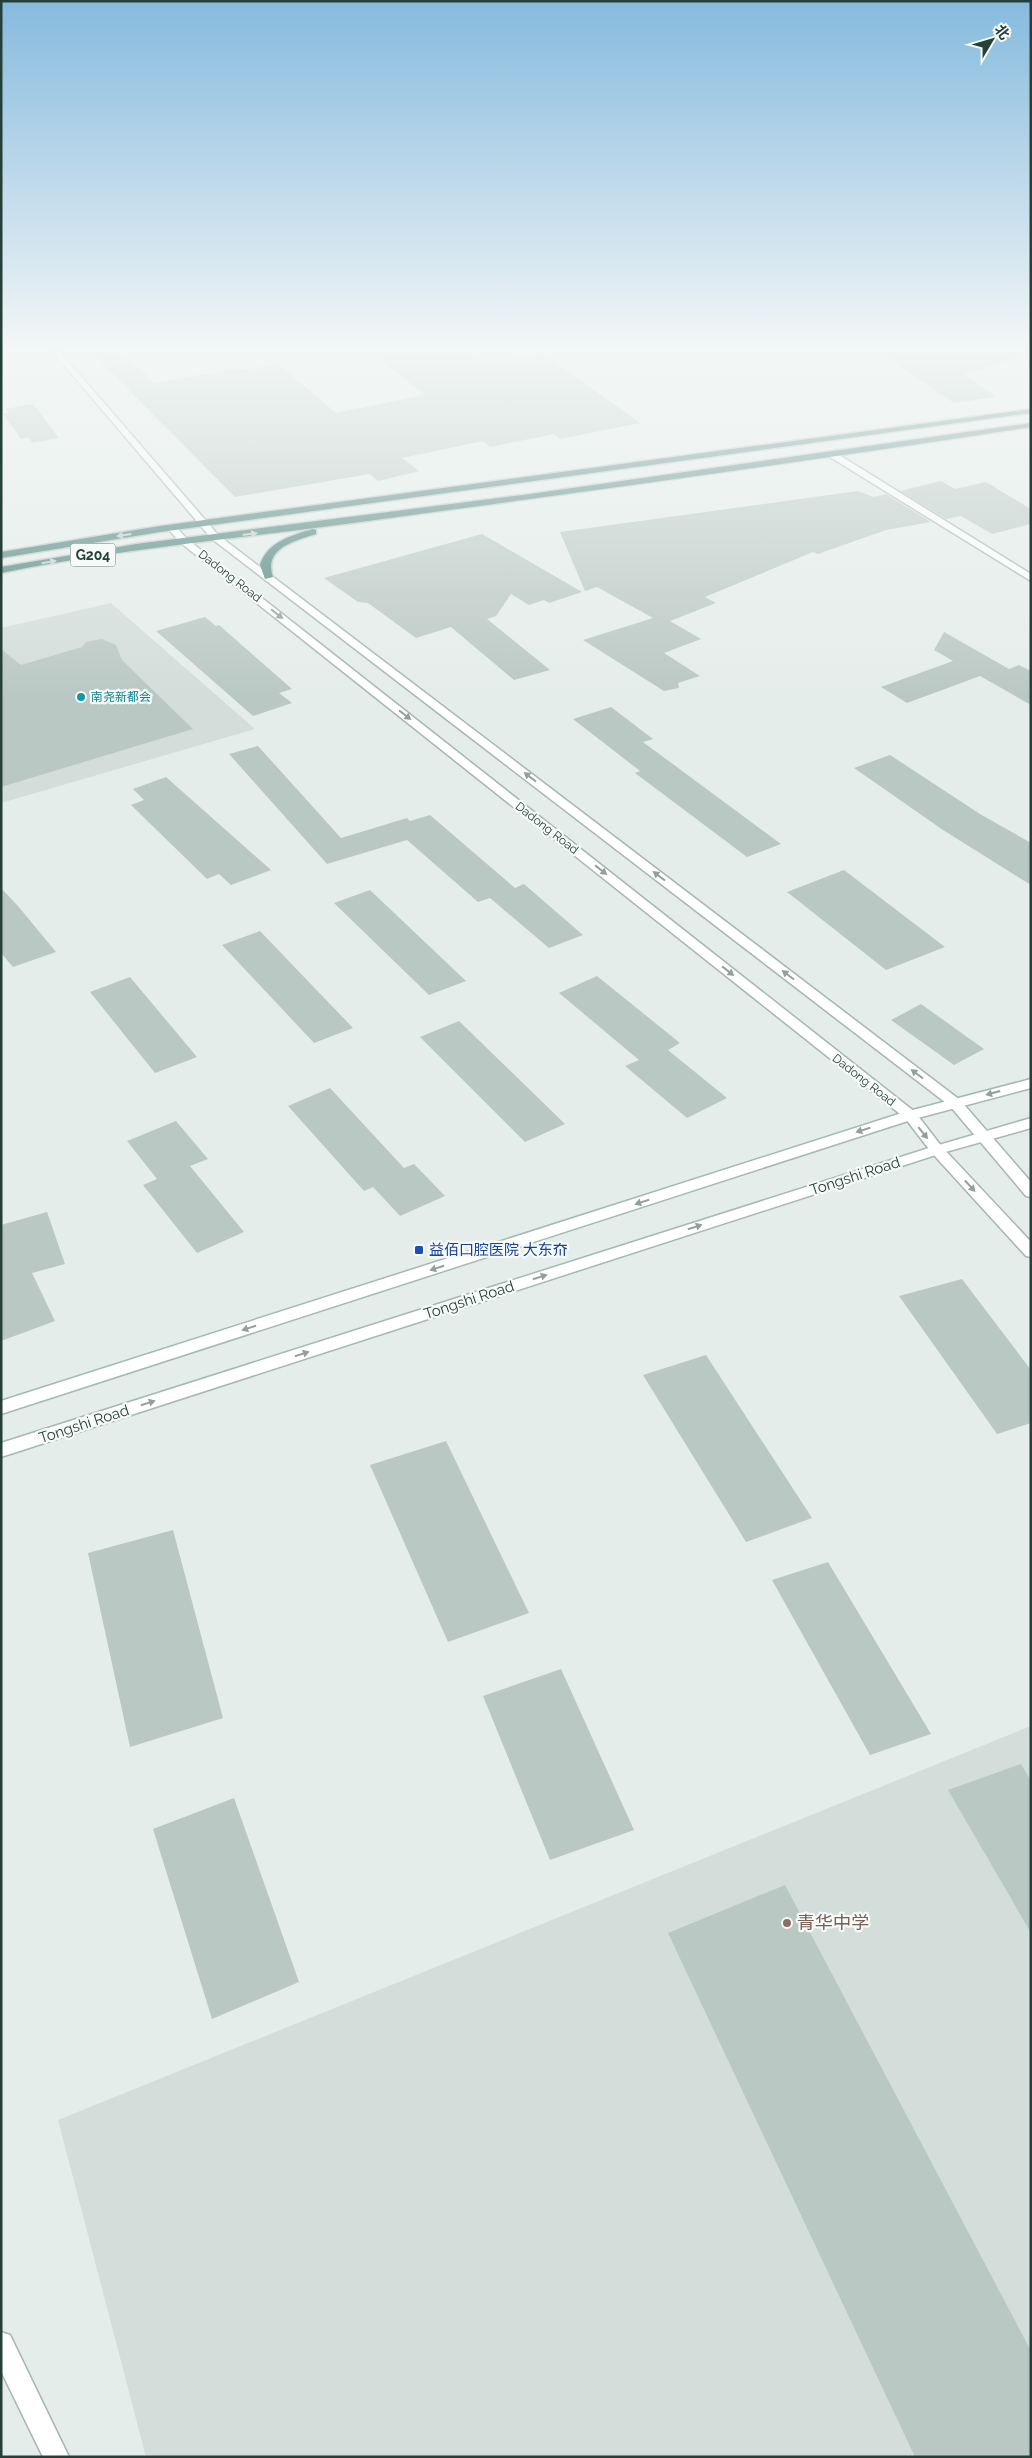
<svg xmlns="http://www.w3.org/2000/svg" width="1032" height="2458" viewBox="0 0 1032 2458" font-family="Raleway,'Noto Sans SC',sans-serif">
<style>
.built{fill:#d3ddd9}
.building{fill:#bac8c3}
.lines{fill:none;stroke-linecap:round;stroke-linejoin:round}
.minor-casing{stroke:#a8b5b1;stroke-width:3}
.tertiary-casing{stroke:#a8b5b1;stroke-width:3}
.secondary-casing{stroke:#a4b9b2;stroke-width:3}
.trunk-casing{stroke:#c2c9c8;stroke-width:3}
.minor{fill:#fff;fill-rule:evenodd}
.tertiary{fill:#fff;fill-rule:evenodd}
.secondary{fill:#fff;fill-rule:evenodd}
.trunk{fill:#4f847c;fill-rule:evenodd}
.oneway{fill:#bcd1cd}
.oneway2{fill:#929f9c}
.culture-dot{fill:#0f9aa8;stroke:#f6faf8;stroke-width:2}
.transit-dot{fill:#1a4fb4;stroke:#f6faf8;stroke-width:2}
.education-dot{fill:#8d6e63;stroke:#f6faf8;stroke-width:2}
.labels{text-anchor:middle;stroke-width:4.5;stroke-linejoin:round;paint-order:stroke}
.far-street-label{font-size:12px;fill:#253f39;stroke:#f6faf8}
.far-culture-label{font-size:12px;fill:#0d838f;stroke:#f6faf8;text-anchor:start}
.shield{fill:#f6faf8;stroke:#647772;stroke-width:1}
.shield-label{font-size:14px;font-weight:bold;fill:#253f39}
.street-label{font-size:15px;fill:#253f39;stroke:#f6faf8}
.transit-label{font-size:15px;fill:#164399;stroke:#f6faf8;text-anchor:start}
.near-education-label{font-size:18px;fill:#785e54;stroke:#f6faf8;text-anchor:start}
</style>
<rect width="100%" height="100%" fill="#e5edea"/>
<path class="built" d="M111,603L255,729L1,803V628Z
M1031,1726V2457H146L58,2120Z"/>
<path class="building" d="M91,352H122L154,383L234,369L236,371L278,364L336,413L425,395L370,352H471L487,363L542,353L640,423L560,439L554,434L490,447L483,441L402,458L419,471L378,481L370,474L235,497Z
M880,352H1018L1019,358L963,374L997,397L954,403Z
M33,404L59,438L32,443L28,437L21,439L3,414L9,413L6,409Z
M941,481L955,489L986,482L1031,509V524L992,534L961,516L946,519L900,491Z
M858,491L874,497L886,494L931,522L886,530L818,554L813,552L705,597L716,603L670,621L701,639L664,653L700,676L678,683L679,688L664,691L583,640L653,618L597,587L585,591L560,532Z
M482,534L582,592L549,603L544,600L529,605L511,594L496,616L487,619L550,670L514,680L451,627L416,638L368,603L358,602L324,578Z
M205,617L216,626L219,625L292,689L279,693L292,703L253,716L156,631Z
M944,632L1009,669L1019,665L1031,671V705L980,676L907,703L881,687L953,661L934,650Z
M102,639L116,645L122,660L193,729L1,787V649L21,665L82,647L86,642Z
M611,707L653,739L643,742L781,844L747,857L635,773L640,771L573,719Z
M258,746L341,838L407,818L410,821L430,815L515,888L524,884L583,935L549,948L490,898L478,902L407,840L327,864L229,754Z
M890,755L980,814L1031,843V885L943,830L854,768Z
M166,777L271,870L231,885L219,874L207,879L131,805L144,800L133,789Z
M844,870L945,947L886,970L787,892Z
M1,888L18,906L56,952L13,967L1,953Z
M370,890L466,981L429,995L334,903Z
M260,931L353,1028L314,1043L222,945Z
M597,976L680,1043L668,1050L727,1098L687,1118L625,1066L639,1060L559,993Z
M130,977L197,1057L155,1073L90,992Z
M921,1004L984,1049L954,1065L891,1020Z
M459,1021L565,1124L525,1142L420,1037Z
M330,1088L404,1168L414,1164L445,1196L400,1216L373,1187L364,1191L288,1106Z
M176,1121L208,1159L190,1166L244,1232L197,1253L143,1185L157,1179L127,1141Z
M47,1212L65,1264L32,1273L55,1321L1,1341V1225Z
M962,1279L1031,1370V1423L997,1434L899,1296Z
M706,1355L812,1518L746,1542L643,1375Z
M446,1441L529,1613L448,1642L370,1465Z
M173,1530L223,1718L130,1747L88,1553Z
M828,1562L931,1734L870,1755L772,1580Z
M561,1669L634,1830L550,1860L483,1696Z
M1021,1764L1031,1781V1933L948,1790Z
M234,1798L299,1982L212,2019L153,1829Z
M785,1885L1031,2351V2457H915L668,1933Z"/>
<g class="lines">
<g class="minor-casing">
<path id="minor" d="M52,351H59L207,522V526H201Z
M830,453H836L1031,574V581L830,457Z
M1,2332L10,2335L69,2457H43L1,2371Z"/>
</g>
<g class="tertiary-casing">
<path id="tertiary" d="M201,522H207L218,535L960,1100L1031,1182V1197L1026,1196L950,1106L212,539L199,524Z
M169,526H175L187,539L915,1112L942,1147L1031,1242V1257L1026,1256L932,1153L905,1118L181,543L169,530Z"/>
</g>
<g class="secondary-casing">
<path id="secondary" d="M1031,1079V1088L914,1119L1,1414V1401L905,1112Z
M1031,1118V1128L942,1153L1,1457V1443L932,1147Z"/>
</g>
<g class="trunk-casing">
<path id="trunk" d="M1031,409V413L160,532L1,558V552L160,526Z
M1031,423V427C810,461 589,491 368,521C246,538 123,548 1,573V567L136,544L530,494Z
M313,529L316,530V534C295,541 263,548 273,577L265,579L260,565C267,542 292,535 313,529Z"/>
</g>
<use href="#minor" class="minor"/>
<use href="#tertiary" class="tertiary"/>
<use href="#secondary" class="secondary"/>
<use href="#trunk" class="trunk"/>
</g>
<defs><path id="oneway-solid" d="M-6-.8H1V-3.2L6.5 0L1 3.2V.8H-6Z" transform="scale(1.25)"/></defs>
<g class="oneway">
<use href="#oneway-solid" transform="translate(250 534) rotate(-7)"/>
<use href="#oneway-solid" transform="translate(124 535) rotate(172)"/>
<use href="#oneway-solid" transform="translate(49 562) rotate(-9)"/>
</g>
<g class="oneway2">
<use href="#oneway-solid" transform="translate(277 614) rotate(38)"/>
<use href="#oneway-solid" transform="translate(405 715) rotate(38)"/>
<use href="#oneway-solid" transform="translate(530 777) rotate(-143)"/>
<use href="#oneway-solid" transform="translate(601 870) rotate(38)"/>
<use href="#oneway-solid" transform="translate(659 876) rotate(-143)"/>
<use href="#oneway-solid" transform="translate(728 971) rotate(38)"/>
<use href="#oneway-solid" transform="translate(788 975) rotate(-143)"/>
<use href="#oneway-solid" transform="translate(917 1074) rotate(-143)"/>
<use href="#oneway-solid" transform="translate(993 1093) rotate(165)"/>
<use href="#oneway-solid" transform="translate(863 1130) rotate(162)"/>
<use href="#oneway-solid" transform="translate(923 1133) rotate(51)"/>
<use href="#oneway-solid" transform="translate(970 1186) rotate(47)"/>
<use href="#oneway-solid" transform="translate(642 1202) rotate(162)"/>
<use href="#oneway-solid" transform="translate(695 1227) rotate(-18)"/>
<use href="#oneway-solid" transform="translate(437 1268) rotate(162)"/>
<use href="#oneway-solid" transform="translate(540 1277) rotate(-18)"/>
<use href="#oneway-solid" transform="translate(249 1328) rotate(162)"/>
<use href="#oneway-solid" transform="translate(302 1354) rotate(-18)"/>
<use href="#oneway-solid" transform="translate(148 1403) rotate(-18)"/>
</g>
<linearGradient id="sky" x2="0" y2="1"><stop stop-color="#85bade"/><stop offset="0.5" stop-color="#f3f7f6"/><stop offset="1" stop-color="#f3f7f6" stop-opacity="0"/></linearGradient>
<rect width="1032" height="696" fill="url(#sky)"/>
<circle class="culture-dot" cx="81" cy="697" r="5"/>
<rect class="transit-dot" x="414" y="1245" width="10" height="10" rx="2.5"/>
<circle class="education-dot" cx="787" cy="1923" r="5"/>
<g class="labels">
<g class="far-street-label">
<text transform="translate(230 576) rotate(38)" y="4">Dadong Road</text>
<text transform="translate(547 828) rotate(38)" y="4">Dadong Road</text>
<text transform="translate(864 1080) rotate(38)" y="4">Dadong Road</text>
</g>
<g class="far-culture-label">
<text x="91" y="701">南尧新都会</text>
</g>
<rect class="shield" x="70.5" y="543.5" width="45" height="23" rx="4"/>
<g class="shield-label">
<text x="93" y="560">G204</text>
</g>
<g class="street-label">
<text transform="translate(855 1176) rotate(-18)" y="5">Tongshi Road</text>
<text transform="translate(469 1300) rotate(-18)" y="5">Tongshi Road</text>
<text transform="translate(84 1424) rotate(-18)" y="5">Tongshi Road</text>
</g>
<g class="transit-label">
<text x="429" y="1255">益佰口腔医院 大东夼</text>
</g>
<g class="near-education-label">
<text x="797" y="1929">青华中学</text>
</g>
</g>
<rect width="1032" height="2458" fill="none" stroke="#253f39" stroke-width="5"/>
<g transform="translate(992 40) rotate(52)" stroke="#f6faf8" stroke-width="4" paint-order="stroke">
<path d="M0-4L9 19L0 12L-9 19Z" fill="#253f39"/>
<text y="-8" font-size="14" font-weight="bold" text-anchor="middle" fill="#253f39">北</text>
</g>
</svg>
